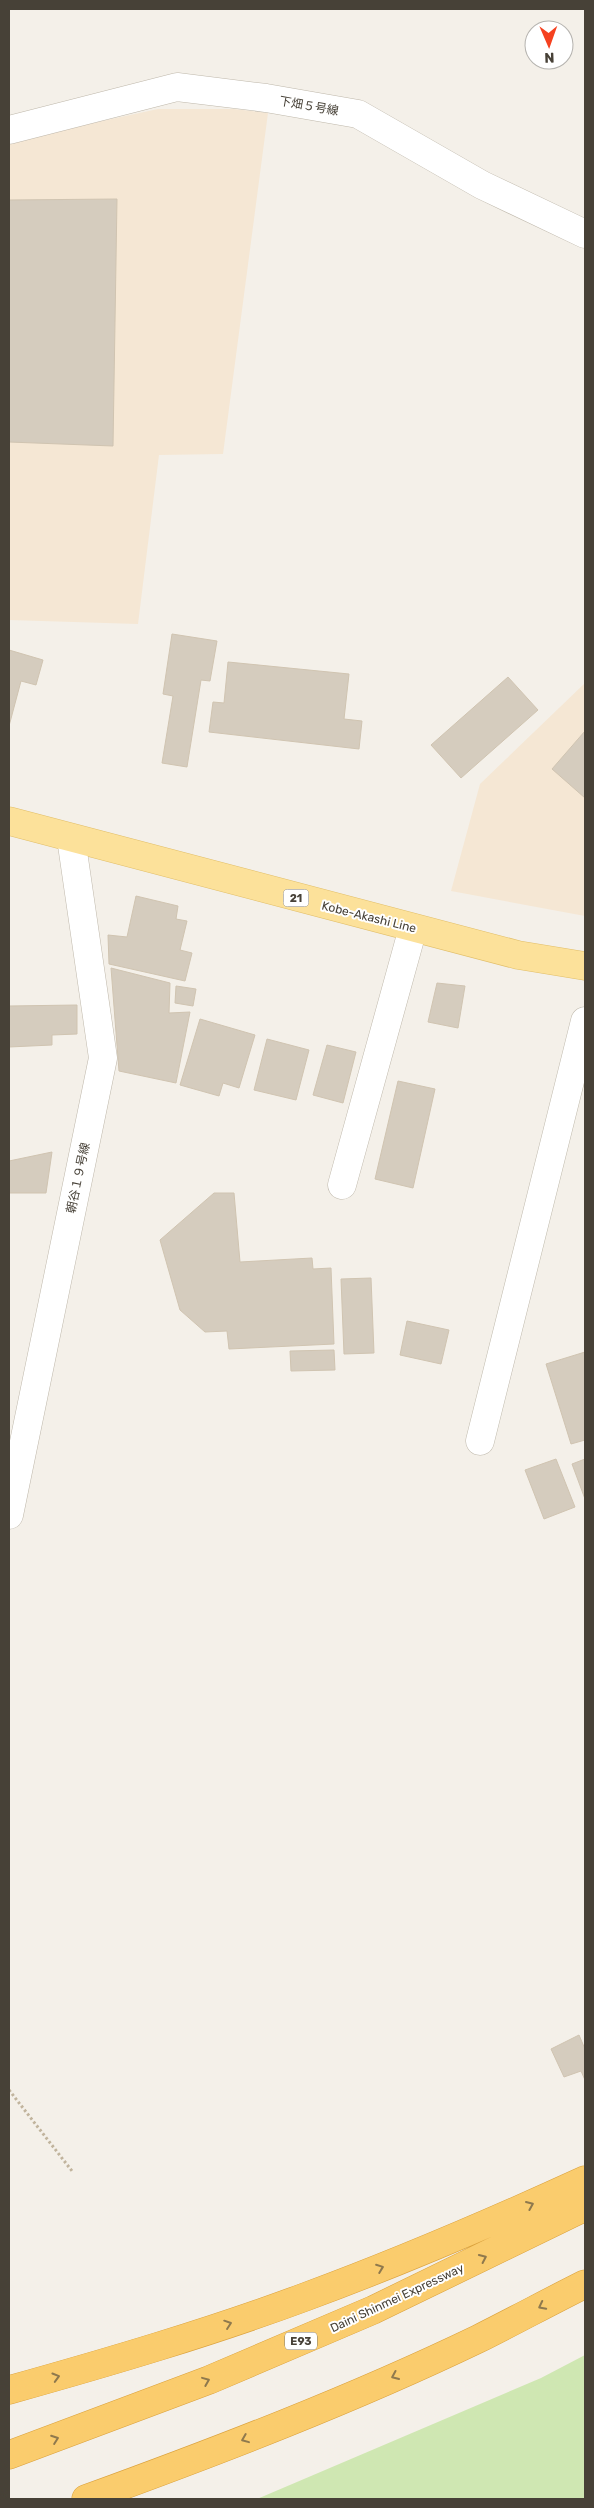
<svg xmlns="http://www.w3.org/2000/svg" width="594" height="2508" viewBox="0 0 594 2508" font-family="Rubik,'Noto Sans JP',sans-serif">
<style>
.commercial{fill:#f5e7d4}
.green{fill:#cfe7b2}
.building{fill:#d5ccbe;stroke:#d0c4b1}
.lines{fill:none;stroke-linecap:round;stroke-linejoin:round}
.street-casing{stroke:#bfb8ab;stroke-width:29}
.primary-casing{stroke:#e1be69;stroke-width:29}
.highway-casing{stroke:#daa13c;stroke-width:29}
.path{stroke:#c1b49d;stroke-width:3;stroke-dasharray:2.5 2.5;stroke-linecap:butt}
.street{stroke:#fff;stroke-width:28}
.primary{stroke:#fce19a;stroke-width:28}
.highway{stroke:#facc6d;stroke-width:28}
.oneway{stroke:#8f794d}
.labels{text-anchor:middle;stroke-width:4;stroke-linejoin:round;paint-order:stroke}
.shield{fill:#fff;stroke:#7e7a73;stroke-width:1}
.shield-label{font-size:11px;font-weight:bold;fill:#474137}
.street-label{font-size:12px;fill:#474137;stroke:#fff}
</style>
<rect width="100%" height="100%" fill="#f4f0e9"/>
<path class="commercial" d="M158,109H234L268,113L223,454L159,455L138,624L9,620V141Z
M585,683V916L451,891L480,784Z"/>
<path class="green" d="M585,2355V2499H257L541,2378Z"/>
<path class="building" d="M117,199L113,446L9,442V200Z
M172,634L217,641L210,681L201,680L187,767L162,763L173,696L163,694Z
M9,650L43,660L36,685L21,681L9,726Z
M228,662L349,674L344,719L362,721L359,749L209,732L213,702L224,703Z
M508,677L538,710L461,778L431,745Z
M585,731V798L552,769Z
M136,896L178,906L176,919L187,921L180,950L192,953L185,981L109,964L108,935L127,937Z
M111,968L170,983L169,1013L190,1012L176,1083L119,1071Z
M437,983L465,986L458,1028L428,1022Z
M176,986L196,989L193,1006L175,1003Z
M77,1005V1034L52,1035V1045L9,1047V1006Z
M200,1019L255,1035L239,1088L223,1083L219,1096L180,1085Z
M267,1039L309,1050L296,1100L254,1090Z
M327,1045L356,1052L343,1103L313,1095Z
M398,1081L435,1089L413,1188L375,1179Z
M52,1152L46,1193H9V1161Z
M214,1193H234L240,1262L312,1258L313,1269L331,1268L334,1344L229,1349L227,1331L205,1332L180,1310L160,1240Z
M371,1278L374,1353L344,1354L341,1279Z
M407,1321L449,1330L441,1364L400,1355Z
M334,1350L335,1370L291,1371L290,1351Z
M585,1352V1440L571,1444L546,1364Z
M556,1459L575,1507L544,1519L525,1470Z
M585,1459V1499L572,1464Z
M579,2035L585,2049V2080L581,2071L564,2077L551,2049Z"/>
<g class="lines">
<g class="street-casing">
<path id="street" d="M9,130L177,87L266,98L358,114L482,185L585,234
M342,1185L413,928
M480,1441L585,1021
M9,1515L103,1058L71,838"/>
</g>
<g class="primary-casing">
<path id="primary" d="M9,821L518,955L585,966"/>
</g>
<g class="highway-casing">
<path id="highway" d="M9,2390C109,2362 208,2333 305,2297C400,2262 493,2222 585,2180
M9,2455L209,2380L373,2310L585,2207
M86,2499C218,2451 351,2400 478,2339C514,2321 549,2302 585,2284"/>
</g>
<path class="path" d="M9,2090L72,2171"/>
<use href="#street" class="street"/>
<use href="#primary" class="primary"/>
<use href="#highway" class="highway"/>
</g>
<defs><path id="oneway-chevron" d="M-2-3.5L2.5 0L-2 3.5" fill="none" stroke-width="1.6" stroke-linecap="round" stroke-linejoin="round" transform="scale(1.25)"/></defs>
<g class="oneway">
<use href="#oneway-chevron" transform="translate(530 2205) rotate(-23)"/>
<use href="#oneway-chevron" transform="translate(483 2258) rotate(-25)"/>
<use href="#oneway-chevron" transform="translate(380 2268) rotate(-21)"/>
<use href="#oneway-chevron" transform="translate(542 2306) rotate(153)"/>
<use href="#oneway-chevron" transform="translate(228 2324) rotate(-19)"/>
<use href="#oneway-chevron" transform="translate(395 2376) rotate(156)"/>
<use href="#oneway-chevron" transform="translate(56 2377) rotate(-16)"/>
<use href="#oneway-chevron" transform="translate(206 2381) rotate(-22)"/>
<use href="#oneway-chevron" transform="translate(55 2439) rotate(-20)"/>
<use href="#oneway-chevron" transform="translate(245 2439) rotate(158)"/>
</g>
<g class="labels">
<g class="shield">
<rect x="283.5" y="889.5" width="25" height="17" rx="4"/>
<rect x="285" y="2332.5" width="32" height="17" rx="4"/>
</g>
<g class="shield-label">
<text x="296" y="902">21</text>
<text x="301" y="2345">E93</text>
</g>
<g class="street-label">
<text transform="translate(309 106) rotate(10)" y="4">下畑５号線</text>
<text transform="translate(369 917) rotate(14)" y="4">Kobe-Akashi Line</text>
<text transform="translate(78 1178) rotate(-78)" y="4">朝谷１９号線</text>
<text transform="translate(397 2298) rotate(-25)" y="4">Daini Shinmei Expressway</text>
</g>
</g>
<rect width="594" height="2508" fill="none" stroke="#474137" stroke-width="20"/>
<g transform="translate(549 45) rotate(178)"><circle r="24" fill="#ffffff" stroke="#b5b3af"/>
<path d="M0-4L9 19L0 12L-9 19Z" fill="#f5411f"/>
<text y="-8" font-size="14" font-weight="bold" text-anchor="middle" fill="#474137">N</text>
</g>
</svg>
